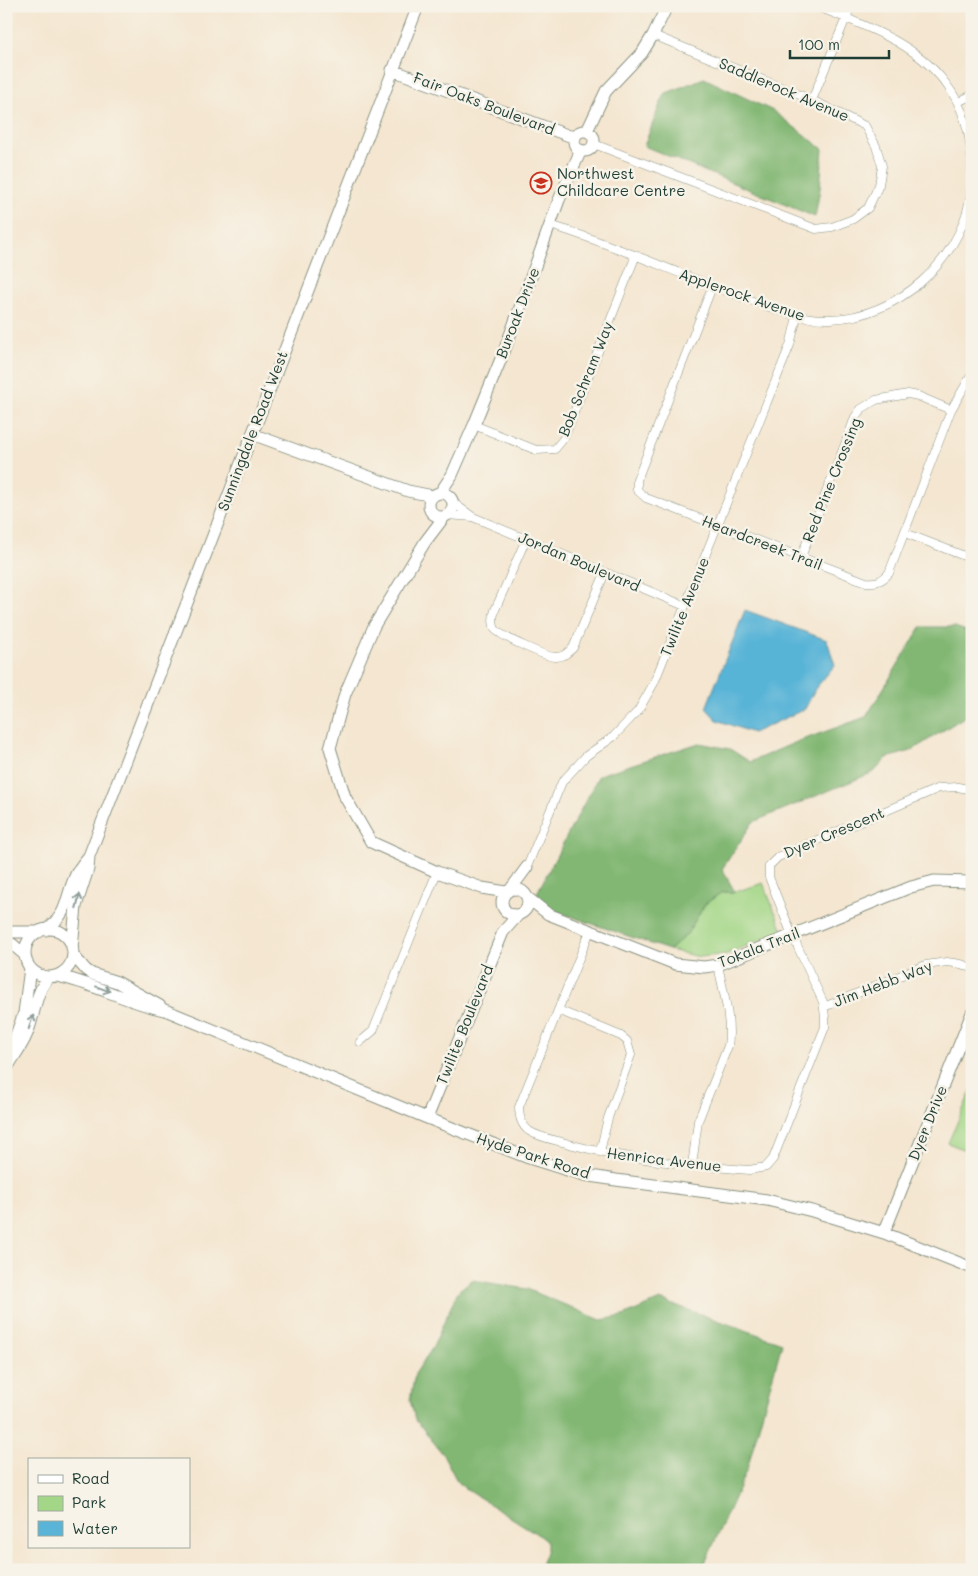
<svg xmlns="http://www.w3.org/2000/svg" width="978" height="1576" viewBox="0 0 978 1576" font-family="Mali,sans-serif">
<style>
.green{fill:#a3d686;stroke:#618a5d}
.forest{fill:#82b773;stroke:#507a54}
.water{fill:#59b4d7;stroke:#3c7886}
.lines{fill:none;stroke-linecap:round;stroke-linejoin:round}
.street-casing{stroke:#8a9282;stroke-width:9}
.secondary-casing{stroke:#8a9282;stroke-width:13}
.street{stroke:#fff;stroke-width:8}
.secondary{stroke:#fff;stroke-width:11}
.oneway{stroke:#8f9e9a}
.labels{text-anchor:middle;stroke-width:5;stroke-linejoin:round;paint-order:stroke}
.street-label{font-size:15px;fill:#1f3d34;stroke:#f7f3e8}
.poi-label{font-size:15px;fill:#1f3d34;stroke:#f7f3e8;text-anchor:start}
</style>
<rect width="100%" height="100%" fill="#f7f3e8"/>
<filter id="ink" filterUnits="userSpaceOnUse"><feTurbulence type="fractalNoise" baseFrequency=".02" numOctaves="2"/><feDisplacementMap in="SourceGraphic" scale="10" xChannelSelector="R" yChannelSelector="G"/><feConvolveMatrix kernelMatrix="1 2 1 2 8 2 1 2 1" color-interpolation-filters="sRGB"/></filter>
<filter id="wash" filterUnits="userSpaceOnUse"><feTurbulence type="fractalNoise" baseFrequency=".0096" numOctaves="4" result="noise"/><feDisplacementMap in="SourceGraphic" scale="20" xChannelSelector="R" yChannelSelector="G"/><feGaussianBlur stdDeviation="1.12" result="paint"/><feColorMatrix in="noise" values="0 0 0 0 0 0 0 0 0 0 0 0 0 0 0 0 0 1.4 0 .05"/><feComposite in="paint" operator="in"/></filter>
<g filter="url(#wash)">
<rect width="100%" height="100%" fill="#f4e6d0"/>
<path class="green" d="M763,883L783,931L727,954L700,957L669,950L687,934L705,904L722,892H735Z
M972,1089V1153L948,1143Z"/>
<path class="forest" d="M704,78L773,111L823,149L820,189L815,217L644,146L664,94Z
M921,627H955L972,633V712L911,751L887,758L874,772L753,822L722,869L735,892H722L705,904L687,934L669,950L549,909L537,893L599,775L699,743L730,749L750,762L799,741L866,717Z
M472,1280L527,1289L601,1320L623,1316L660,1300L782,1343L747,1469L706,1561L695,1570H539L547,1549V1542L537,1534L463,1487L456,1479L443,1454L415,1419L410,1400L415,1374L433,1347L458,1291Z"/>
<path class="water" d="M745,610L827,640L835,665L815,689L805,709L753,733L717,720L706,708Z"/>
</g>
<g filter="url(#ink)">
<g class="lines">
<g class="street-casing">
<path id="street" d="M812,100L851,6
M958,102L972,95
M594,144L816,229L832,227L853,219L868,208L879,185L882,166L876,146L865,126L812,100L653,35
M550,225C616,245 678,274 742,297C772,308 799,320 831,319C897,317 958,263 970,199C973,184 972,168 971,152C969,131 963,109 951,91C920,43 865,26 816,6
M712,287L637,480V490L646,498L866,582C877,583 882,581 889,573L951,410L972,374
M474,425L536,450L555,449L564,438L636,255
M452,502L473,517L685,606
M447,515L473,517
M905,533L972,559
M526,539L495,610C493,616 492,623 495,629C500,636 548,658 556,657C564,657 567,653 573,648L605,573
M801,557L847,439L855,417L861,409L876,400L908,394L918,396L951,410
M527,867L562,782L586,756L613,737L638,711L654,683L790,345L797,317
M590,931L519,1107C519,1117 521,1125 529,1131C540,1138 556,1140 569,1144C628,1160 688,1165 749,1170L766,1167L773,1159L825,1027V1017L823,1002L790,930L769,877V866L778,857L939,788L958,787L972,790
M824,1007L926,965L947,962L961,964L972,968
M558,1010L621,1036L627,1041L631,1055L608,1118L600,1152
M360,1042L373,1031L437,872
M692,1165L698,1121L728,1046C732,1020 723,991 718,965"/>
</g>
<g class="secondary-casing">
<path id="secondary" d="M392,70L575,138
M587,131L606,91L642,53L653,35L667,6
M574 141a10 10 0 1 1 20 0a10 10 0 1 1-20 0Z
M252,434L408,491L433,496
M440,493L452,475L474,425L505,349L559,200L581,150
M429 505a12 12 0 1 1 24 0a12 12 0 1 1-24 0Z
M444,517L425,542L374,626L345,694L330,748L345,797L371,842L437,872L482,888L506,892
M502 902a13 13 0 1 1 26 0a13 13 0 1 1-26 0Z
M510,890L527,867
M528,898L548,914L675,964L704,967L718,965L911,887L934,881L972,882
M25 953a24 24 0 1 1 48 0a24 24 0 1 1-48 0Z
M46,930C69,912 64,903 74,879C77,870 83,863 89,856
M6,932H39
M6,942L12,944L25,955
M72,948L76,906L88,869L89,856L418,6
M73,955L86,970L92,974L117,982L160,1006
M57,976C94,983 128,1003 165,1010L427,1118L526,1157L564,1169L584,1175L616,1180L767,1200L812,1211L884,1233L972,1268
M9,1061L12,1046L24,1013L30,968
M6,1070C12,1058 21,1048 26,1036C35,1017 34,993 49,977
M427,1118L503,932L518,915
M884,1233L972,1013"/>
</g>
<use href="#street" class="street"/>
<use href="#secondary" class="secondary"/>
</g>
<defs><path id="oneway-shaft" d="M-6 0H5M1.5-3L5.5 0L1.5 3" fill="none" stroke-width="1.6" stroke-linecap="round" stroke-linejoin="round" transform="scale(1.25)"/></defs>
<g class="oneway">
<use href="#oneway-shaft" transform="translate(78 901) rotate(-77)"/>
<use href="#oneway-shaft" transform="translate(103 989) rotate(20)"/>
<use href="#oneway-shaft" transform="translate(31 1022) rotate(-72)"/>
</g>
</g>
<defs>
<g id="school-ring" transform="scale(1.125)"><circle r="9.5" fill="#f7f3e8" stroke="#c8321e" stroke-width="1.5"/><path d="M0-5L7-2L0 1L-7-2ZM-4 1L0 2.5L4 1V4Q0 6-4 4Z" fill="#c8321e"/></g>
</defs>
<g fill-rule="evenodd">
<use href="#school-ring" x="541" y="183"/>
</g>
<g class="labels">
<g class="street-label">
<text transform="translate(784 90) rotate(23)" y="5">Saddlerock Avenue</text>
<text transform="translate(484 104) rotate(21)" y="5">Fair Oaks Boulevard</text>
<text transform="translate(742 295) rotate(19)" y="5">Applerock Avenue</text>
<text transform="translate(518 313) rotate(-69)" y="5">Buroak Drive</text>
<text transform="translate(586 379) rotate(-68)" y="5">Bob Schram Way</text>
<text transform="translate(253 431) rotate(-69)" y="5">Sunningdale Road West</text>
<text transform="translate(832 480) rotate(-68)" y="5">Red Pine Crossing</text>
<text transform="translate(762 543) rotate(21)" y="5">Heardcreek Trail</text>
<text transform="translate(579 562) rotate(23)" y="5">Jordan Boulevard</text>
<text transform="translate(685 607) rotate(-68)" y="5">Twilite Avenue</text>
<text transform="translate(834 833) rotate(-23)" y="5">Dyer Crescent</text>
<text transform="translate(759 948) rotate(-21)" y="5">Tokala Trail</text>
<text transform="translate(883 984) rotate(-21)" y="5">Jim Hebb Way</text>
<text transform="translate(465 1025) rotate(-68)" y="5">Twilite Boulevard</text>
<text transform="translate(928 1123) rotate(-68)" y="5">Dyer Drive</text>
<text transform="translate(533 1156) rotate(18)" y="5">Hyde Park Road</text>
<text transform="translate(664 1160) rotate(7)" y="5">Henrica Avenue</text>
</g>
<g class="poi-label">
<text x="557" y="179">Northwest<tspan x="557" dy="17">Childcare Centre</tspan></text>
</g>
</g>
<rect width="978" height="1576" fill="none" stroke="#f7f3e8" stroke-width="25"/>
<rect x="28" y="1458" width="162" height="90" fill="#f7f3e8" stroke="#a1aaa0"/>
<rect x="38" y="1475" width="25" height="8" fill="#ffffff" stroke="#a1aaa0"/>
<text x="72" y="1484" font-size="15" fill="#1f3d34">Road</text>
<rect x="38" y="1496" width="25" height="15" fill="#a3d686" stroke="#a1aaa0"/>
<text x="72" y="1508" font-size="15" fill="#1f3d34">Park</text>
<rect x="38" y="1521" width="25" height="15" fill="#59b4d7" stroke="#a1aaa0"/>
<text x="72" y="1534" font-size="15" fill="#1f3d34">Water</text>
<path d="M790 50v8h99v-8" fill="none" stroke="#1f3d34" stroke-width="2.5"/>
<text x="798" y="50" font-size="15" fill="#1f3d34" stroke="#f7f3e8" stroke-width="4" paint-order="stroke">100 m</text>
</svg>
